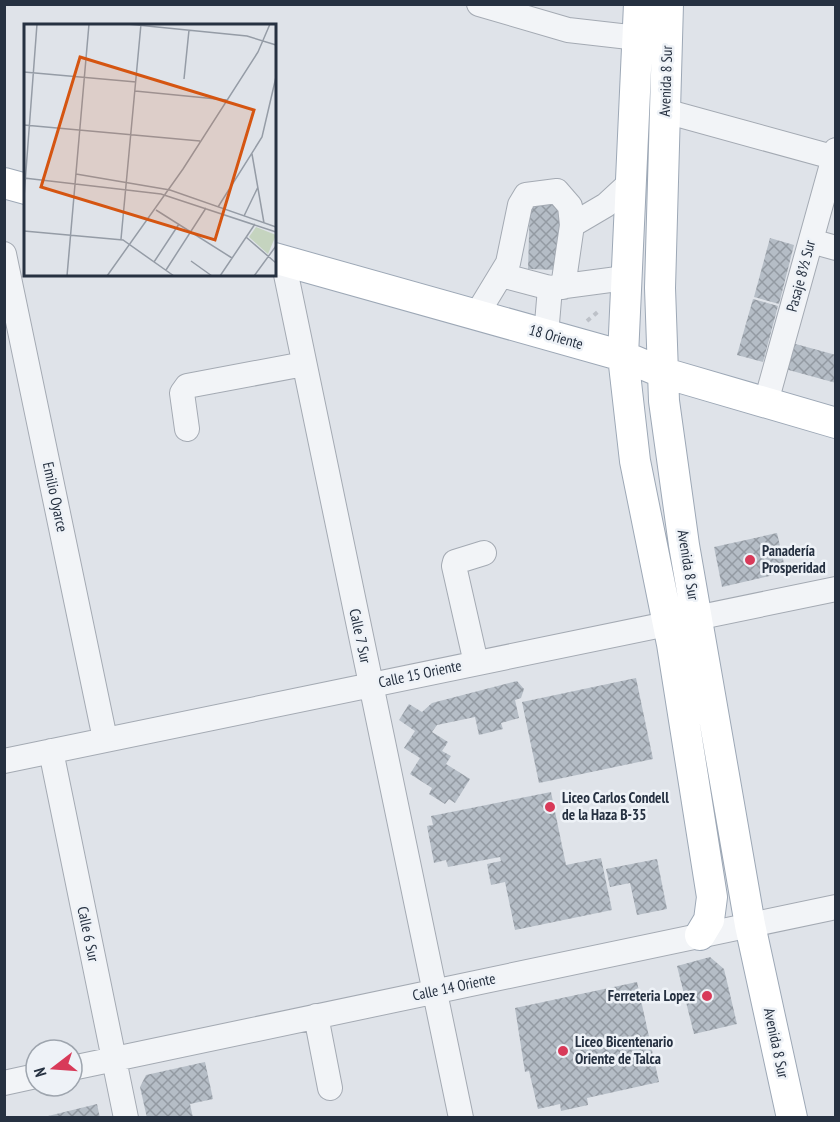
<svg xmlns="http://www.w3.org/2000/svg" width="840" height="1122" viewBox="0 0 840 1122" font-family="'PT Sans Narrow',sans-serif">
<style>
.building{fill:url(#building-cross-hatch)}
.lines{fill:none;stroke-linecap:round;stroke-linejoin:round}
.minor-casing{stroke:#a4aab3;stroke-width:26}
.major-casing{stroke:#9da8b6;stroke-width:32}
.path{stroke:#bdc1c8;stroke-width:4;stroke-dasharray:4.5 4.5;stroke-linecap:butt}
.minor{stroke:#f2f4f7;stroke-width:24}
.major{stroke:#fff;stroke-width:30}
.poi-dot{fill:#d83a59;stroke:#eef2f7;stroke-width:2}
.labels{text-anchor:middle;stroke-width:5;stroke-linejoin:round;paint-order:stroke}
.street-label{font-size:15px;fill:#263141;stroke:#eef2f7}
.poi-label{font-size:15px;font-weight:bold;fill:#263141;stroke:#eef2f7;text-anchor:start}
.inset-road{fill:none;stroke:#959ca6;stroke-width:1.5}
.view{fill:#d55511;fill-opacity:0.15;stroke:#d55511;stroke-width:3}
.inset-edge{fill:none;stroke:#263141;stroke-width:3}
</style>
<defs>
<pattern id="building-cross-hatch" width="8" height="8" patternUnits="userSpaceOnUse" patternTransform="scale(1.5)"><rect width="8" height="8" fill="#b5bdc6"/><path d="M0 0l8 8M0 8l8-8" fill="none" stroke="#939aa2"/></pattern>
</defs>
<rect width="100%" height="100%" fill="#dfe3e9"/>
<path class="building" d="M530,202L561,203L559,270L528,269Z
M770,238L794,245L779,304L754,297Z
M753,299L778,306L763,362L737,355Z
M792,343L836,355V383L785,369Z
M777,533L786,572L722,587L714,547Z
M636,678L653,759L539,783L522,702Z
M517,681L524,689L521,698L515,700L519,718L501,723L503,729L479,735L475,717L437,725L432,732L448,742L442,751L451,756L446,764L470,779L455,803L449,799L445,804L429,794L432,788L410,774L420,758L404,748L415,731L399,720L409,704L422,712L432,703Z
M551,792L566,865L601,858L612,910L515,930L505,882L491,885L487,864L501,861L500,857L448,867L446,860L434,863L427,826L433,825L431,816Z
M657,859L667,909L637,915L630,883L610,887L606,869Z
M710,957L724,969L737,1024L694,1034L677,966Z
M637,982L659,1082L587,1098L588,1105L561,1111L560,1104L538,1109L529,1071L525,1072L515,1008Z
M205,1062L213,1099L190,1104L193,1118H147L140,1087L146,1075Z
M97,1104L100,1118H45L44,1117Z"/>
<g class="lines">
<g class="minor-casing">
<path id="minor" d="M479,4L568,30L638,38
M665,111L836,158
M811,241L836,248
M4,254L105,739
M283,260L461,1118
M501,275L550,288L546,335
M563,287L572,225
M550,288L625,278
M477,314L508,263L520,205L526,195L557,191L570,206L572,225L606,205L632,181
M766,402L836,150
M187,429L182,393L187,386L304,364
M476,663L454,566L455,562L484,553
M51,751L126,1118
M4,761L836,589
M316,1016L330,1088
M72,1068L836,907
M4,1083L36,1076"/>
</g>
<g class="major-casing">
<path id="major" d="M639,4L623,356L635,461L672,644L712,897L709,920L700,935
M668,4L660,288L664,401L684,545L750,925L792,1118
M4,183L26,189
M274,258L623,356L661,372L836,423"/>
</g>
<path class="path" d="M587,321L600,310"/>
<use href="#minor" class="minor"/>
<use href="#major" class="major"/>
</g>
<g class="poi-dot">
<circle cx="750" cy="560" r="6"/>
<circle cx="550" cy="807" r="6"/>
<circle cx="707" cy="996" r="6"/>
<circle cx="563" cy="1051" r="6"/>
</g>
<g class="labels">
<g class="street-label">
<text transform="translate(666 81) rotate(-88)" y="5">Avenida 8 Sur</text>
<text transform="translate(801 276) rotate(-75)" y="5">Pasaje 8½ Sur</text>
<text transform="translate(556 337) rotate(16)" y="5">18 Oriente</text>
<text transform="translate(55 497) rotate(78)" y="5">Emilio Oyarce</text>
<text transform="translate(688 565) rotate(81)" y="5">Avenida 8 Sur</text>
<text transform="translate(360 636) rotate(78)" y="5">Calle 7 Sur</text>
<text transform="translate(420 674) rotate(-12)" y="5">Calle 15 Oriente</text>
<text transform="translate(88 934) rotate(78)" y="5">Calle 6 Sur</text>
<text transform="translate(454 987) rotate(-12)" y="5">Calle 14 Oriente</text>
<text transform="translate(776 1043) rotate(78)" y="5">Avenida 8 Sur</text>
</g>
<g class="poi-label">
<text x="762" y="556">Panadería<tspan x="762" dy="17">Prosperidad</tspan></text>
<text x="562" y="803">Liceo Carlos Condell<tspan x="562" dy="17">de la Haza B-35</tspan></text>
<text x="695" y="1001" text-anchor="end">Ferreteria Lopez</text>
<text x="575" y="1047">Liceo Bicentenario<tspan x="575" dy="17">Oriente de Talca</tspan></text>
</g>
</g>
<g transform="translate(24 24)">
<rect width="252" height="252" fill="#dfe3e9"/>
<path d="M232,203L252,211L244,230L225,213Z" fill="#c5d4bf"/>
<path class="inset-road" d="M103,0L223,12L252,21M0,48L112,58M160,55L165,6M111,67L203,76M0,101L176,117M228,130L240,199M52,150L146,166L252,203M0,154L137,170L252,208M0,173L13,0M194,183L238,113L252,53M132,186L208,234M220,192L234,163M0,207L99,216L150,252M222,213L252,239M97,215L117,0M167,237L188,252M130,238L155,200M142,246L182,184M43,252L65,0M83,252L159,145L234,28L246,0M196,252L231,200M230,252L252,222"/>
<path class="view" d="M56,33L230,86L191,216L17,163Z"/>
<rect width="252" height="252" class="inset-edge"/>
</g>
<rect width="840" height="1122" fill="none" stroke="#263141" stroke-width="12"/>
<g transform="translate(54 1068) rotate(253)"><circle r="28" fill="#eef2f7" stroke="#9ea5ae" stroke-width="1.5"/>
<path d="M0-4.5L10 22L0 15L-10 22Z" fill="#d83a59"/>
<text y="-9" font-size="16" font-weight="bold" text-anchor="middle" fill="#263141">N</text>
</g>
</svg>
